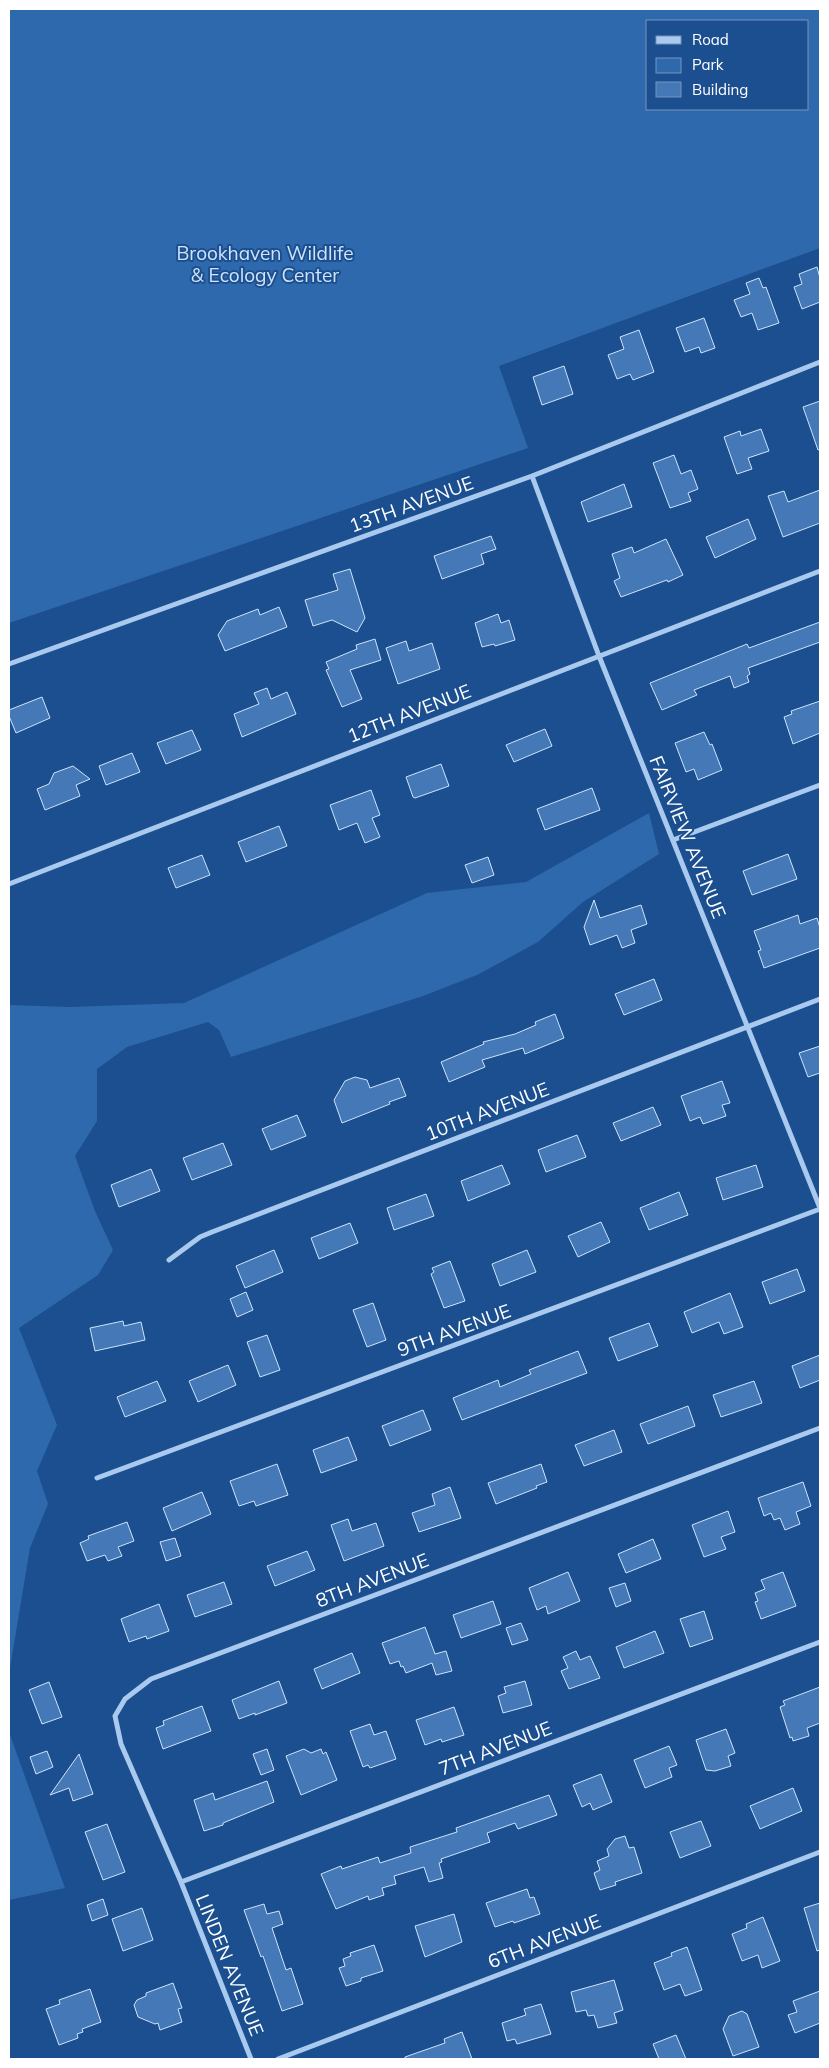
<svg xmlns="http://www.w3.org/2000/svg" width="829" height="2068" viewBox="0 0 829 2068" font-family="Mulish,sans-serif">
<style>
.green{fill:#2e69ad;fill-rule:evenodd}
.building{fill:#4478b7;stroke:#cfe3fa}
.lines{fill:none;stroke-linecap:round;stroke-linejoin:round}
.street{stroke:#a9c9ee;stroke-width:5}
.labels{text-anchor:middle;stroke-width:4;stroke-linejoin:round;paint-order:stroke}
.park-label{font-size:19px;fill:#cfe3fa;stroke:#1b4f8f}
.street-label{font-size:19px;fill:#fff;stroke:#1b4f8f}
</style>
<rect width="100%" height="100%" fill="#1b4f8f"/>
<path class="green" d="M9,9H820V248L499,366L528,448L9,623ZM648,21H808V109H648Z
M649,813L659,854L583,902L538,942L477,975L423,996L231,1057L219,1030L208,1022L127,1047L97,1069V1121L75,1156L95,1211L113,1250L98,1275L19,1328L57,1425L37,1471L48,1504L30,1548L9,1674V1005L70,1007L184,1003L427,893L526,882Z
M9,1732L65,1888L9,1900Z"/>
<path class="building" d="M817,267L820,278V302L802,309L794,287L802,284L799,274Z
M759,278L763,288L766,287L779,323L758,330L752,313L741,317L734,300L750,294L746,283Z
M704,318L715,348L701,353L699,347L685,352L676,328Z
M639,330L654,372L633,380L630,374L617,379L608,355L624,349L620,337Z
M564,366L573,394L542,405L533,377Z
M820,401V449L818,450L803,407Z
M761,429L769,451L748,458L752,469L737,474L724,437L740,431L741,436Z
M674,455L681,474L691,470L698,489L688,493L691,501L670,508L653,463Z
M624,484L632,507L588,522L581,502Z
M820,490V523L783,537L768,496L784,491L788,502Z
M748,519L756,539L715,558L706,537Z
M491,536L496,549L481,554L484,564L442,579L434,556Z
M666,539L683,575L668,582L667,580L621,597L614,581L620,578L612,554L632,547L634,553Z
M350,569L365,618L357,632L332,620L313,626L305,600L338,590L333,574Z
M279,607L287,627L225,651L218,635L227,621L258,609L260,615Z
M498,614L501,623L509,620L515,640L495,646L494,644L482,647L475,623Z
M820,622V642L748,668L750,674L747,676L749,682L734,688L730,676L694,690L697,695L662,710L650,683L747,644L749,648Z
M375,639L381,660L350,670L362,699L342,707L326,670L329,669L326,662L357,649L356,645Z
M406,641L409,651L432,643L440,669L398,684L386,648Z
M267,688L271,699L287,692L296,714L242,737L234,714L259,704L254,693Z
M42,697L50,718L16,733L9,716V710Z
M820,701V733L793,744L784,717L792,714L791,711Z
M545,729L552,746L514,762L506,745Z
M192,730L201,750L166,764L157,743Z
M704,732L710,745L712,744L722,770L698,780L694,769L686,772L675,743Z
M132,753L140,772L106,785L99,766Z
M441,764L449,786L415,798L413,797L406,777Z
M73,766L90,779L76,785L80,796L45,810L37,789L49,784L54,773Z
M592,788L600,810L545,830L537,809Z
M371,790L380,815L372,818L380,837L365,843L357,823L339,830L330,805Z
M279,826L287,846L246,862L238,842Z
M788,854L797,879L752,895L743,871Z
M202,855L210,875L176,888L168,868Z
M488,857L494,875L472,883L465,865Z
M594,900L600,918L641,905L647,924L631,930L635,943L622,948L617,935L590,945L584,927Z
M798,915L800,924L817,918L820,928V948L764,968L758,951L761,950L754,931Z
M654,979L662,1000L624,1015L615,994Z
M555,1014L564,1038L525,1054L523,1048L482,1060L485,1067L449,1082L441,1062L484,1044L483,1042L515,1034L536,1025L535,1022Z
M820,1046V1073L808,1077L799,1053Z
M355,1077L367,1080L370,1088L399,1078L406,1096L389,1102L390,1104L342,1123L334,1100L345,1081Z
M722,1081L730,1103L722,1105L726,1116L703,1124L700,1117L690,1121L681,1096Z
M653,1107L661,1125L621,1141L613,1123Z
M297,1115L306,1136L271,1150L262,1129Z
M577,1135L586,1157L546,1172L538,1150Z
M223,1143L232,1165L192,1180L183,1158Z
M502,1165L510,1184L468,1201L461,1181Z
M756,1165L763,1187L723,1200L716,1178Z
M151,1169L160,1191L119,1207L111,1185Z
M679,1192L688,1215L649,1230L640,1208Z
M426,1194L434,1216L394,1230L387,1208Z
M601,1222L610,1242L578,1257L568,1236Z
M350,1223L358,1243L319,1259L311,1238Z
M274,1250L283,1272L245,1288L236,1266Z
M527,1250L536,1272L500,1286L492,1264Z
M450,1261L465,1301L444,1308L431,1274L434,1272L432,1268Z
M797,1269L805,1291L770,1304L762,1282Z
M246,1292L253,1310L237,1317L230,1299Z
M730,1293L743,1327L724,1334L719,1322L692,1333L684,1312Z
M373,1303L386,1340L367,1347L353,1310Z
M123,1321L124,1326L141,1322L145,1340L95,1351L90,1328Z
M649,1323L658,1346L618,1361L609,1338Z
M267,1335L280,1370L260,1377L247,1342Z
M578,1351L587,1373L462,1420L453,1398L498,1380L500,1387L531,1374L529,1370Z
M820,1355V1380L800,1388L792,1366Z
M228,1365L236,1385L198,1402L189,1381Z
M157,1381L166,1401L125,1417L117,1397Z
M754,1381L762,1403L721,1417L713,1395Z
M688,1406L695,1426L648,1444L640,1424Z
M423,1410L431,1430L390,1446L382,1426Z
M614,1430L622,1452L584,1466L575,1445Z
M348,1437L357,1460L321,1473L313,1450Z
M277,1464L288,1495L256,1506L254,1501L239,1506L230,1481Z
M541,1464L547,1482L536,1486L537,1488L496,1504L488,1483Z
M803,1482L811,1506L796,1512L800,1524L785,1530L780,1518L774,1520L771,1513L764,1516L758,1498Z
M450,1487L461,1518L419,1532L412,1513L435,1505L432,1494Z
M202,1492L211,1514L172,1531L163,1508Z
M728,1511L735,1532L721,1537L726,1549L704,1557L692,1525Z
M348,1519L352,1531L376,1523L384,1546L344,1561L331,1525Z
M127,1522L134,1541L118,1547L122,1556L108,1561L105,1555L87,1561L80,1543L89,1539L88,1536Z
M175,1538L181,1556L166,1561L160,1542Z
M653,1539L661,1559L626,1573L618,1554Z
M307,1551L315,1570L275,1586L267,1566Z
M568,1572L580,1601L548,1614L546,1606L537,1610L529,1588Z
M783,1572L796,1606L761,1619L755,1602L758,1601L755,1593L765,1589L761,1580Z
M224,1582L232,1604L195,1617L187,1595Z
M625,1583L631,1601L616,1607L609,1588Z
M493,1601L501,1624L461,1638L453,1615Z
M159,1604L169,1631L147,1639L146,1636L129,1642L121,1619Z
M704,1611L713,1639L690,1647L680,1619Z
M521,1623L528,1640L512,1645L506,1628Z
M425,1627L435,1654L446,1651L452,1671L436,1675L432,1663L406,1673L403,1666L401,1667L399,1661L390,1664L382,1643Z
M655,1631L664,1653L624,1668L616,1647Z
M576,1651L580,1660L590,1656L600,1678L569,1689L561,1671L568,1668L563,1657Z
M352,1653L360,1673L322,1689L314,1669Z
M279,1681L287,1703L255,1715V1713L239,1719L232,1700Z
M525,1681L532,1705L503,1713L498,1696L506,1693L504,1687Z
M49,1682L62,1717L42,1724L29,1690Z
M820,1687V1723L807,1728L809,1736L793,1741L792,1737L790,1738L780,1707L785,1705L783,1701Z
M202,1706L211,1731L163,1749L156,1728L164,1725L163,1721Z
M454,1707L464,1735L442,1742L441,1739L425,1745L416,1720Z
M370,1724L374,1735L386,1731L396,1759L370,1768L368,1765L363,1767L350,1731Z
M726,1729L735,1753L728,1756L731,1766L715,1771L706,1770L696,1740Z
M669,1746L677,1765L669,1768L672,1777L645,1788L634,1760Z
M267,1749L274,1770L261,1775L253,1754Z
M304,1749L311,1753L321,1749L323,1754L326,1752L337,1780L301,1795L286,1756Z
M47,1751L53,1767L36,1774L30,1757Z
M79,1754L93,1794L73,1801L69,1788L50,1795Z
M601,1774L612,1802L593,1810L590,1803L582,1807L573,1785Z
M267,1781L274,1802L223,1823V1825L204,1831L194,1800L213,1793L215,1800Z
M793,1788L802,1811L760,1829L750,1806Z
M549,1795L557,1815L518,1829L515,1823L487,1833L490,1842L441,1859L442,1862L439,1863L443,1878L429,1882L424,1867L394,1876L396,1884L382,1888L384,1895L369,1900L368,1896L336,1909L321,1874L341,1866L342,1869L378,1857L380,1863L411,1853L410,1847L457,1832L456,1828Z
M701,1821L711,1846L680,1858L670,1832Z
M107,1824L125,1872L103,1880L85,1832Z
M625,1836L629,1848L634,1847L642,1873L615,1882L616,1885L600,1890L594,1873L600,1870L597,1861L609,1856L607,1849L615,1839Z
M527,1889L530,1898L534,1897L540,1914L514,1923L513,1921L495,1927L486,1903Z
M103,1899L108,1915L92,1921L87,1905Z
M820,1903V1950L817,1951L804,1908Z
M264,1904L267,1914L279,1911L283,1924L272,1928L286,1970L291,1968L303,2004L282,2011L263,1956L261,1957L244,1910Z
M142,1908L153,1940L123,1951L112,1919Z
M454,1914L462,1942L425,1957L415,1926Z
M763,1917L780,1961L762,1968L758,1955L742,1961L732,1934L747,1928L746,1924Z
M374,1945L383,1971L361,1978V1981L346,1986L339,1968L345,1966L343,1959L351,1956L350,1953Z
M687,1947L702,1990L685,1996L680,1984L664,1990L654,1963L672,1956L671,1953Z
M614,1980L623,2010L614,2013L617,2023L598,2028L594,2015L588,2016L586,2010L576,2012L571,1992Z
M173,1983L182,2008L178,2009L182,2022L160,2030L158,2023L155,2024L138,2017L134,2005L137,2000L146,1996V1993Z
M90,1989L101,2022L82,2029L83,2032L77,2034L78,2038L59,2045L46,2009L60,2004L59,2000Z
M820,1991V2023L795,2033L788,2015L797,2012L793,2001Z
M541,2004L551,2034L517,2044L515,2039L507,2041L502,2023L526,2015L524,2009Z
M742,2011L747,2014L759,2047L733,2056L723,2029L729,2016Z
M462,2032L472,2059H405V2057L445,2043L444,2039Z
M676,2035L686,2059H659L653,2044Z"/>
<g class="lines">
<path class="street" d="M532,476L599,656L820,1208
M9,664L532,476L820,362
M673,840L820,785
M9,884L820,571
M169,1260L200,1237L212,1232L820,999
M97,1478L820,1209
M181,1882L820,1642
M251,2059L181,1882L121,1744L115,1716L125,1699L151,1679L820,1428
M278,2059L820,1852"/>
</g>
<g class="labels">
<g class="park-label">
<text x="265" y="260">Brookhaven Wildlife<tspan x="265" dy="22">&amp; Ecology Center</tspan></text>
</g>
<g class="street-label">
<text transform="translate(411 504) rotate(-20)" y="7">13TH AVENUE</text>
<text transform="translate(409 713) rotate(-21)" y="7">12TH AVENUE</text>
<text transform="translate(688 837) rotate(68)" y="7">FAIRVIEW AVENUE</text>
<text transform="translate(487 1111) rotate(-21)" y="7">10TH AVENUE</text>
<text transform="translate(454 1330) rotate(-20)" y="7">9TH AVENUE</text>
<text transform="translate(372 1580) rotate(-21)" y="7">8TH AVENUE</text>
<text transform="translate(495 1748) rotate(-21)" y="7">7TH AVENUE</text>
<text transform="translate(544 1941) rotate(-21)" y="7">6TH AVENUE</text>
<text transform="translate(230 1965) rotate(68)" y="7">LINDEN AVENUE</text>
</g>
</g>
<rect width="829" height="2068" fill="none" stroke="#ffffff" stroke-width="20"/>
<rect x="646" y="20" width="162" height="90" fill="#1b4f8f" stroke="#7695bc"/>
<rect x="656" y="36" width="25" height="8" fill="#a9c9ee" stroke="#7695bc"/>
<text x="692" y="45" font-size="15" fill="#ffffff">Road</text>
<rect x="656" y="58" width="25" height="15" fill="#2e69ad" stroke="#7695bc"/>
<text x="692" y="70" font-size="15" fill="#ffffff">Park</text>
<rect x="656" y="82" width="25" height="15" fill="#4478b7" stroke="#7695bc"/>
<text x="692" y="95" font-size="15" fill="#ffffff">Building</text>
</svg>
